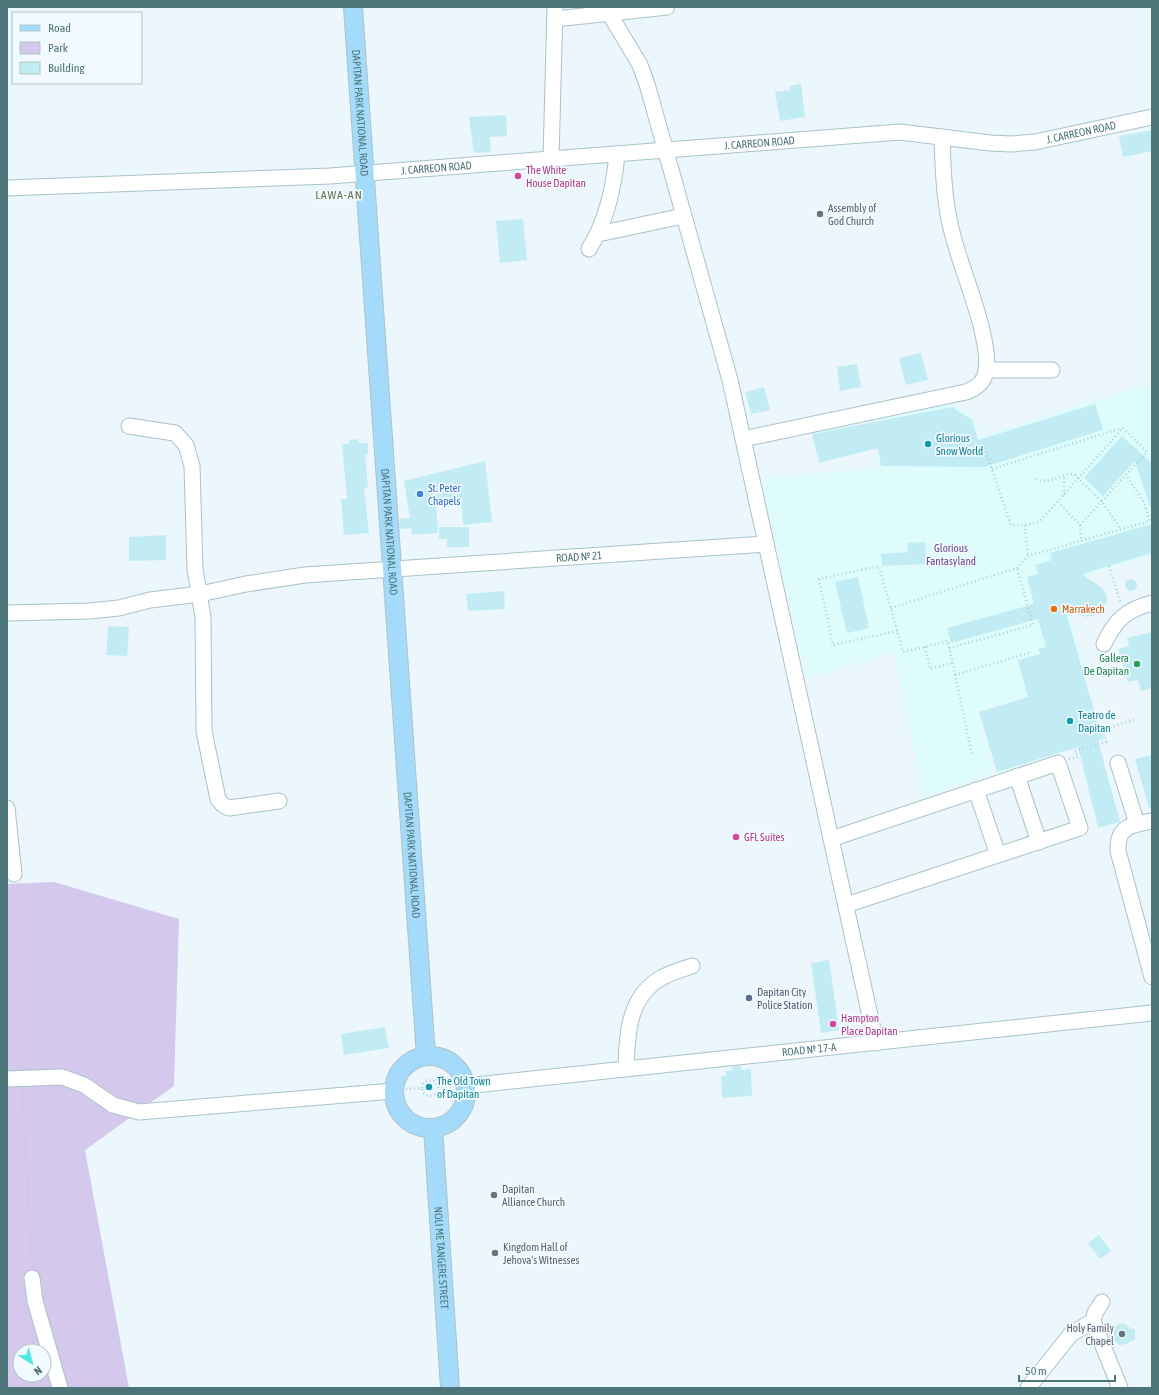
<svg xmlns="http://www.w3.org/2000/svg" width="1159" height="1395" viewBox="0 0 1159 1395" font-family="'Asap Condensed',sans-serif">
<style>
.commercial{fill:#dffcfd}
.green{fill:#d4c8ec;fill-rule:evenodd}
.building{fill:#c2ecf3}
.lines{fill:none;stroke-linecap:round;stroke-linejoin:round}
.minor-casing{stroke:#a7c3c9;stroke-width:17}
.major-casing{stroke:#b1c2c4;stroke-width:20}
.path{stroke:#a4d2d9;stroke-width:2.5;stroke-dasharray:1 3;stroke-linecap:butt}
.minor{stroke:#fff;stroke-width:15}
.major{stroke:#a4dbfb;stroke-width:18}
.hotel-dot{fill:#d1479c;stroke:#f2faff;stroke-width:1.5}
.worship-dot{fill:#6b7280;stroke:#f2faff;stroke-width:1.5}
.culture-dot{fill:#0f9aa8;stroke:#f2faff;stroke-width:1.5}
.shop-dot{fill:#3f7fe0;stroke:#f2faff;stroke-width:1.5}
.food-dot{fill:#e8710a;stroke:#f2faff;stroke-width:1.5}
.leisure-dot{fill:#2e9e5b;stroke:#f2faff;stroke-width:1.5}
.service-dot{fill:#5c6f8a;stroke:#f2faff;stroke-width:1.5}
.labels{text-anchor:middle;stroke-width:3.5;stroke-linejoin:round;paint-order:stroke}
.street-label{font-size:11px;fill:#4d7579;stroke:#f2faff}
.hotel-label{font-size:11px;fill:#b23c85;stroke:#f2faff;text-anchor:start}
.worship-label{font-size:11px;fill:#5b616d;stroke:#f2faff;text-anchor:start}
.culture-label{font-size:11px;fill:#0d838f;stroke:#f2faff;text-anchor:start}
.shop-label{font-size:11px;fill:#366cbe;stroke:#f2faff;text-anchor:start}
.park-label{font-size:11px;fill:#674a8b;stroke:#f2faff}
.food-label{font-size:11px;fill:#c56008;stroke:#f2faff;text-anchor:start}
.leisure-label{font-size:11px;fill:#27864d;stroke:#f2faff;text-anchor:end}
.service-label{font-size:11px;fill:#4e5e75;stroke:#f2faff;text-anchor:start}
.neighbourhood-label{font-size:12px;letter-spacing:1px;fill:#64724f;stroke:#f2faff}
</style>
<rect width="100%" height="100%" fill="#ebf7fd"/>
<path class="commercial" d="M1147,384L1152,400V555L1061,583L1087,678L977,711L994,772L924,797L894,653L807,678L761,478L879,468L872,420L952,403L974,418L980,437Z"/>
<path class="green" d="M54,882L179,919L174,1086L85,1150L129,1388H7V884ZM20,1351H44V1375H20Z"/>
<path class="building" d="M801,84L805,117L780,121L775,92L790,90L789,86Z
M506,115L507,136L490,137L491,152L474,153L469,117Z
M1152,130V151L1123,157L1119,136Z
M523,219L527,260L500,263L496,221Z
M921,353L928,380L906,385L899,358Z
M857,364L861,387L840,391L837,367Z
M764,387L770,410L751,414L745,392Z
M1095,404L1103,430L984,467L881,466L878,448L819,463L812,434L952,407L972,420L978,440Z
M1122,436L1152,463V507H1150L1135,461L1103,496L1084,478Z
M358,439V443H368V454H365L368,488H364L369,533L344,535L341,499H347L342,444H349V440Z
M485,461L492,522L463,525L461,499L436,503L438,533L412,535L411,528L400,529L399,519L410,518L404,481Z
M1152,524V553L1082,574L1102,588L1106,594L1107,601L1101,613L1088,617L1066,612L1087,687L1104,739L1098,741L1120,822L1098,828L1078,747L997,772L979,712L1028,697L1018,660L1040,654L1038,649L1046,647L1038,619L951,643L947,628L1034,604L1027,577L1038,574L1035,565L1052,560L1050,553Z
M439,527H469V547H447V539H439Z
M166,535V560L129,561V537Z
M925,542L927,564L882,566L881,554L908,552L907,543Z
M858,577L869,628L847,633L835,582Z
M1125 585a6 6 0 1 1 12 0a6 6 0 1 1-12 0Z
M504,591L505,609L468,611L466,594Z
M108,626L129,627L127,656L106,655Z
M1152,632V688L1141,691L1138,680L1128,682L1118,649L1129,646L1127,638Z
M1152,755V808H1149L1135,759Z
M829,960L839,1030L821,1033L811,963Z
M385,1027L389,1048L344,1055L341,1034Z
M741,1066V1070L751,1069L752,1096L722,1098L721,1076H726V1071H732L731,1067Z
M1099,1235L1111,1251L1100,1259L1088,1243Z
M1123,1323L1132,1329H1135V1339L1126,1344L1120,1345L1109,1338V1328Z"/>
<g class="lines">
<g class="minor-casing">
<g id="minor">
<path d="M609,13L640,65L647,84L730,380L876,1043"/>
<path d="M555,19L667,7"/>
<path d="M551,159L555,7"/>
<path id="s1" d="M7,188L330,176L900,132L990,143L1011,144L1035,142L1152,117"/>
<path d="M598,234L683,216"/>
<path d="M589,249C607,220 614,188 617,154"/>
<path d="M986,370H1052"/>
<path d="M129,426L175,433L186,445L192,466L195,569L203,617L204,731L218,799L223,805L229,808L279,801"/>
<path d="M743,439L966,392C976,388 984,383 986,371C991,336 962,272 953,236C944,203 943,171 942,137"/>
<path id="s2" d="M7,613L89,611L119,608L150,600L200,594L246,584L305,575L766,544"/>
<path d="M1104,644C1115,620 1126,610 1152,603"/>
<path d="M1118,763L1137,824"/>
<path d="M1017,776L1039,842"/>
<path d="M976,790L998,855"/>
<path d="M7,808L14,874"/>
<path d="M1152,821C1131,825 1117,826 1118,851L1152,977"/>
<path d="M831,839L1058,763L1080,828L846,905"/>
<path d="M626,1069C627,1035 628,995 663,977C672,972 683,969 692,966"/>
<path d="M7,1079L62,1077L84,1085L113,1105L139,1112L394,1091"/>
<path id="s3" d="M466,1086L1152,1013"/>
<path d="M32,1278L35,1301L60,1388"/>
<path d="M1102,1302L1095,1313L1093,1321L1120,1388"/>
<path d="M1028,1388L1071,1334L1093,1321"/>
</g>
</g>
<g class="major-casing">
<g id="major">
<path id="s4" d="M353,7L426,1056"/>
<circle cx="430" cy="1092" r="36"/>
<path id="s5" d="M433,1128L450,1388"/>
</g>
</g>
<path class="path" d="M983,444L1011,525C1023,525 1032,526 1042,519L1123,428
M992,469L1122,428
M1036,479C1052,486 1062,471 1075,475L1102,502L1121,529
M1064,495V476
M1058,502L1080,525L1081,541
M1025,525L1028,556
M1080,525L1147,452L1123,428
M1109,566L1121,604
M891,608L1017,568L1028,556L1150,521L1144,503L1126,475
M897,631L833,645L819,579L879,566L903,652L948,641L972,755
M925,647L930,669L952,663
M949,648L1033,625L1017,568
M955,675L1032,652
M1069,759L1078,757L1075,751L1106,742L1103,730L1136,719
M422 1088a8 8 0 1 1 16 0a8 8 0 1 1-16 0Z
M438,1087L454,1086
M406,1089L422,1088
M22,1090L32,1265"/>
<use href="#minor" class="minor"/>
<use href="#major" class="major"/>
</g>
<g class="hotel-dot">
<circle cx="518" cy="176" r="4"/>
<circle cx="736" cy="837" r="4"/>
<circle cx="833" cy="1024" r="4"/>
</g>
<g class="worship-dot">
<circle cx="820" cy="214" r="4"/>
<circle cx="494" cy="1195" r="4"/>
<circle cx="495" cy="1253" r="4"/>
<circle cx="1122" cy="1334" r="4"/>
</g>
<g class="culture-dot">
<circle cx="928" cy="444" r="4"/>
<circle cx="1070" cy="721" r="4"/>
<circle cx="429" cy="1087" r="4"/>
</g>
<circle class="shop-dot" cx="420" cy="494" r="4"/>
<circle class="food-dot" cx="1054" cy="609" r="4"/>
<circle class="leisure-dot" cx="1137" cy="664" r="4"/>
<circle class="service-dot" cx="749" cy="998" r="4"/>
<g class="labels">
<g class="street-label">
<text dy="4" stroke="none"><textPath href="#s4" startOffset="106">DAPITAN PARK NATIONAL ROAD</textPath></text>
<text dy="4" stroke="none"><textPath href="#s1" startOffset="1078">J. CARREON ROAD</textPath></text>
<text dy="4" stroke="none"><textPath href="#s1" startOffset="754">J. CARREON ROAD</textPath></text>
<text dy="4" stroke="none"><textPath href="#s1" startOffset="430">J. CARREON ROAD</textPath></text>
<text dy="4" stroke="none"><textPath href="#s4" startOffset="526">DAPITAN PARK NATIONAL ROAD</textPath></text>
<text dy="4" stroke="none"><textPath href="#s2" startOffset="576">ROAD № 21</textPath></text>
<text dy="4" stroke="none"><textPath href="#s4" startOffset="850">DAPITAN PARK NATIONAL ROAD</textPath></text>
<text dy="4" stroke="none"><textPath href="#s3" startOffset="345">ROAD № 17-A</textPath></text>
<text dy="4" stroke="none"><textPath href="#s5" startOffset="130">NOLI ME TANGERE STREET</textPath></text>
</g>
<g class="hotel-label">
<text x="526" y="174">The White<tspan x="526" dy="13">House Dapitan</tspan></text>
<text x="744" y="841">GFL Suites</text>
<text x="841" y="1022">Hampton<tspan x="841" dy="13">Place Dapitan</tspan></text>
</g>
<g class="worship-label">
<text x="828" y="212">Assembly of<tspan x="828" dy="13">God Church</tspan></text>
<text x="502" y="1193">Dapitan<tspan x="502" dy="13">Alliance Church</tspan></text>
<text x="503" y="1251">Kingdom Hall of<tspan x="503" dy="13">Jehova's Witnesses</tspan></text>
<text x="1114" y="1332" text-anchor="end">Holy Family<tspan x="1114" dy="13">Chapel</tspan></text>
</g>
<g class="culture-label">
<text x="936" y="442">Glorious<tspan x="936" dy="13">Snow World</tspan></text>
<text x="1078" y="719">Teatro de<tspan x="1078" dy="13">Dapitan</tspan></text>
<text x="437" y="1085">The Old Town<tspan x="437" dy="13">of Dapitan</tspan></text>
</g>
<g class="shop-label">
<text x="428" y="492">St. Peter<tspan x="428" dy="13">Chapels</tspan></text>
</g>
<g class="park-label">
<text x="951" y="552">Glorious<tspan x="951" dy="13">Fantasyland</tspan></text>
</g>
<g class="food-label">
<text x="1062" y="613">Marrakech</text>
</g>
<g class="leisure-label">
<text x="1129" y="662">Gallera<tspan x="1129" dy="13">De Dapitan</tspan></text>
</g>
<g class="service-label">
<text x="757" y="996">Dapitan City<tspan x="757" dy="13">Police Station</tspan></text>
</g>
<g class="neighbourhood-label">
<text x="339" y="199">LAWA-AN</text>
</g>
</g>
<rect width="1159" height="1395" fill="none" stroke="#4d7579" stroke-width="16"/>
<rect x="12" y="12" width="130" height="72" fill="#f2faff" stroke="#b0c5c9"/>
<rect x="20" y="25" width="20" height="6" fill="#a4dbfb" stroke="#b0c5c9"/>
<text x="48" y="32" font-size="12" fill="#4d7579">Road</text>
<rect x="20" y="42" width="20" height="12" fill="#d4c8ec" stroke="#b0c5c9"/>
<text x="48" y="52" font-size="12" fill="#4d7579">Park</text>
<rect x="20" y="62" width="20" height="12" fill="#c2ecf3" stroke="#b0c5c9"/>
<text x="48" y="72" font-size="12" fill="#4d7579">Building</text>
<g transform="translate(32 1363) rotate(143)"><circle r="19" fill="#f2faff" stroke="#b0c5c9"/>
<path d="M0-3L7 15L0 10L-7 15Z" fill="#50e7e2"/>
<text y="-6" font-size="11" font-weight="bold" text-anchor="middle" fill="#4d7579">N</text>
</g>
<path d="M1019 1375v6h96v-6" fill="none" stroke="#4d7579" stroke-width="2"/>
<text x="1025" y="1375" font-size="12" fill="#4d7579" stroke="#f2faff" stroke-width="3" paint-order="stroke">50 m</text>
</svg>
